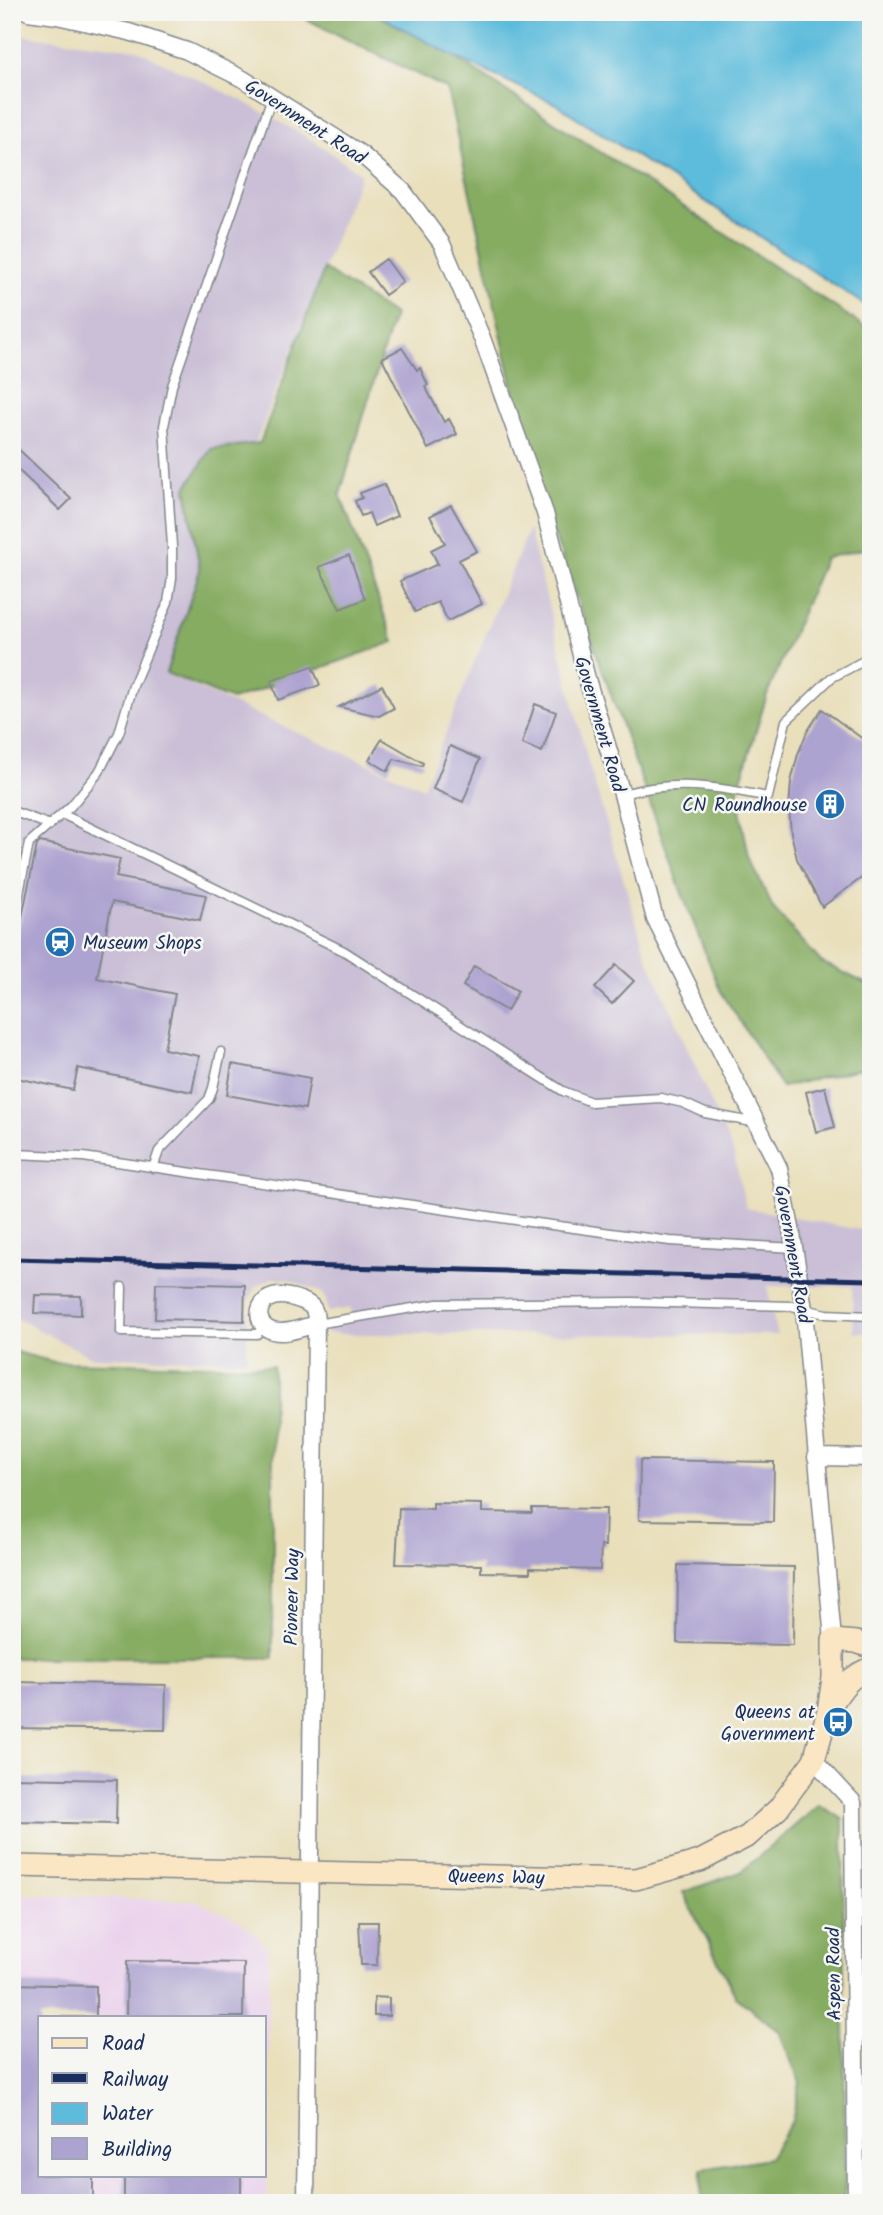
<svg xmlns="http://www.w3.org/2000/svg" width="883" height="2215" viewBox="0 0 883 2215" font-family="Kalam,sans-serif">
<style>
.built{fill:#ead1ec;fill-rule:evenodd}
.industrial{fill:#cabfd6}
.forest{fill:#86ac62;stroke:#506e60;stroke-width:2}
.water{fill:#5dbcdb;stroke:#3c769c;stroke-width:2}
.building{fill:#ada3d0}
.lines{fill:none;stroke-linecap:round;stroke-linejoin:round}
.lane-casing{stroke:#82878c;stroke-width:11}
.street-casing{stroke:#82878c;stroke-width:19}
.secondary-casing{stroke:#82878c;stroke-width:24}
.lane{stroke:#fff;stroke-width:8}
.street{stroke:#fff;stroke-width:16}
.secondary{stroke:#fbe6c4;stroke-width:21}
.rail{stroke:#1b2f5e;stroke-width:5}
.labels{text-anchor:middle;stroke-width:5;stroke-linejoin:round;paint-order:stroke}
.street-label{font-size:19px;fill:#1b2f5e;stroke:#f6f6f2}
.poi-label{font-size:19px;fill:#1b2f5e;stroke:#f6f6f2;text-anchor:end}
</style>
<rect width="100%" height="100%" fill="#f6f6f2"/>
<filter id="ink" filterUnits="userSpaceOnUse"><feTurbulence type="fractalNoise" baseFrequency=".0143" numOctaves="2"/><feDisplacementMap in="SourceGraphic" scale="14" xChannelSelector="R" yChannelSelector="G"/><feConvolveMatrix kernelMatrix="1 2 1 2 8 2 1 2 1" color-interpolation-filters="sRGB"/></filter>
<filter id="wash" filterUnits="userSpaceOnUse"><feTurbulence type="fractalNoise" baseFrequency=".00686" numOctaves="4" result="noise"/><feDisplacementMap in="SourceGraphic" scale="28" xChannelSelector="R" yChannelSelector="G"/><feGaussianBlur stdDeviation="1.57" result="paint"/><feColorMatrix in="noise" values="0 0 0 0 0 0 0 0 0 0 0 0 0 0 0 0 0 1.4 0 .05"/><feComposite in="paint" operator="in"/></filter>
<g filter="url(#wash)">
<rect width="100%" height="100%" fill="#e9dfbb"/>
<path class="built" d="M12,1894L196,1901L238,1920L257,1935L269,1953L267,2203H12ZM40,2017H264V2175H40Z"/>
<path class="industrial" d="M12,34L135,49L241,100L314,141L361,174L165,674L423,788L529,529L589,765L646,954L734,1154L746,1208L854,1229L871,1230V1333L854,1332L852,1286H767L777,1335L342,1334L327,1333V1325L351,1321V1308L328,1312L326,1300L321,1292L287,1279L272,1278L256,1287L248,1301L247,1360L91,1357L12,1316Z"/>
<path class="forest" d="M292,12H373L451,55L654,187L871,331V547L825,558L767,695L737,793L749,858L773,908L821,962L871,986V1066L782,1087L720,990L681,891L531,470L447,89Z
M324,269L394,315L340,494L394,642L232,700L166,673L200,570L186,488L211,449L260,443Z
M12,1351L54,1362L273,1366V1658H12Z
M819,1805L843,1819L845,2203H701L702,2169L769,2158L792,2121L800,2083L779,2031L736,1997L683,1892L741,1872Z"/>
<path class="water" d="M373,12H871V309L556,104L451,55Z"/>
<g id="blocks">
<path class="building" d="M386,259L403,282L385,295L368,272Z
M402,348L417,370L420,368L428,385L425,386L444,422L449,419L457,434L428,449L382,358Z
M12,443L71,499L60,510L12,464Z
M384,484L397,516L374,526L369,513L361,516L355,501L362,498L360,493Z
M451,505L477,551L459,560L482,604L448,621L438,602L415,612L400,581L438,564L431,550L445,543L430,516Z
M349,555L365,599L340,609L319,567Z
M312,666L320,685L278,700L271,681Z
M382,685L394,708L379,716L339,707Z
M535,704L556,712L542,752L522,744Z
M822,709L871,745V871L822,907L797,859L791,833L789,809L791,782L798,754L807,732Z
M382,739L423,763L422,766L394,759L388,771L369,760Z
M450,746L480,759L463,802L433,789Z
M40,842L120,859L116,877L206,895L200,920L112,902L97,978L175,994L164,1049L199,1056L192,1092L78,1068L73,1090L12,1077V965L37,845Z
M616,965L634,981L612,1004L595,988Z
M474,966L518,991L507,1011L463,986Z
M232,1064L310,1078L305,1109L227,1095Z
M825,1087L835,1127L816,1132L806,1092Z
M156,1283L245,1285L244,1321L155,1319Z
M35,1295L81,1296V1315L34,1313Z
M640,1460L774,1462L773,1522L639,1520Z
M433,1503L482,1504V1512L532,1513V1508L606,1509L605,1546H601L600,1570L530,1568V1573L481,1572V1565L396,1564L399,1508L433,1509Z
M678,1565L794,1567L793,1645L677,1643Z
M12,1682L166,1685L165,1730L12,1728Z
M12,1778L117,1780L116,1824L12,1822Z
M359,1922H378L377,1965H361Z
M127,1961L244,1963L243,2017H126Z
M12,1984L96,1986V2017H40V2175H93V2203H12Z
M374,1997L389,1998V2016H374Z
M124,2175H241V2203H124Z"/>
</g>
</g>
<g filter="url(#ink)">
<use href="#blocks" fill-opacity="0" stroke="#82878c" stroke-width="2"/>
<g class="lines">
<g class="lane-casing">
<path id="lane" d="M622,794C676,780 714,786 768,797L786,721L831,678L871,657
M12,811L50,825
M62,814L344,951L563,1091L591,1102L661,1098L683,1103L705,1113L757,1123
M12,928L29,843L71,806L99,772L119,733L133,686L168,602L172,578V546L164,426L172,386L272,97
M15,1154L83,1157L522,1221L670,1241L795,1248
M153,1168L159,1151L209,1099L213,1088L221,1052
M122,1287L121,1332L257,1334L265,1327
M316,1324L437,1304L631,1302L792,1306L826,1314L871,1316"/>
</g>
<g class="street-casing">
<path id="street" d="M28,12L57,16L129,32L187,51L243,79L361,154L403,191L442,244L482,338L545,513L587,679L622,794L655,919L779,1168L791,1228L804,1309L833,1640
M816,1457L871,1458
M814,1760L853,1802L856,2203
M306,2203L316,1324C316,1310 314,1305 300,1300C256,1283 249,1325 273,1331C286,1335 304,1327 316,1324"/>
</g>
<g class="secondary-casing">
<path id="secondary" d="M831,1706C841,1689 851,1675 871,1668
M12,1866L636,1879L700,1861L748,1836L778,1809L814,1760L828,1711L833,1678V1640L856,1642L871,1647"/>
</g>
<use href="#lane" class="lane"/>
<use href="#street" class="street"/>
<use href="#secondary" class="secondary"/>
<path class="rail" d="M12,1259L871,1280"/>
</g>
</g>
<defs>
<g id="building-disc" transform="scale(1.575)"><circle r="9.5" fill="#1f6fb2" stroke="#f6f6f2"/><path d="M-4-6H4V6H1V3H-1V6H-4ZM-2.5-4.3h1.7v1.8h-1.7ZM.8-4.3h1.7v1.8H.8ZM-2.5-1h1.7V.8h-1.7ZM.8-1h1.7V.8H.8Z" fill="#fff"/></g>
<g id="station-disc" transform="scale(1.575)"><circle r="9.5" fill="#1f6fb2" stroke="#f6f6f2"/><path d="M-3-6H3Q5-6 5-4V2Q5 4 3 4L4.5 6H3L1.5 4h-3L-3 6H-4.5L-3 4Q-5 4-5 2V-4Q-5-6-3-6ZM-3.5-4v3h7v-3ZM-3.5 1v1.5H-2V1ZM2 1v1.5H3.5V1Z" fill="#fff"/></g>
<g id="bus-disc" transform="scale(1.575)"><circle r="9.5" fill="#1f6fb2" stroke="#f6f6f2"/><path d="M-5-6H5V4H4V6H2V4H-2V6H-4V4H-5ZM-3.5-4V0h7V-4ZM-3.5 1.2v1.5H-2V1.2ZM2 1.2v1.5H3.5V1.2Z" fill="#fff"/></g>
</defs>
<g fill-rule="evenodd">
<use href="#building-disc" x="830" y="804"/>
<use href="#station-disc" x="60" y="942"/>
<use href="#bus-disc" x="838" y="1722"/>
</g>
<g class="labels">
<g class="street-label">
<text transform="translate(306 121) rotate(33)" y="7">Government Road</text>
<text transform="translate(601 724) rotate(74)" y="7">Government Road</text>
<text transform="translate(794 1254) rotate(80)" y="7">Government Road</text>
<text transform="translate(291 1597) rotate(-89)" y="7">Pioneer Way</text>
<text transform="translate(496 1876) rotate(1)" y="7">Queens Way</text>
<text transform="translate(833 1974) rotate(-91)" y="7">Aspen Road</text>
</g>
<g class="poi-label">
<text x="807" y="811">CN Roundhouse</text>
<text x="83" y="949" text-anchor="start">Museum Shops</text>
<text x="815" y="1718">Queens at<tspan x="815" dy="22">Government</tspan></text>
</g>
</g>
<rect width="883" height="2215" fill="none" stroke="#f6f6f2" stroke-width="42"/>
<rect x="38" y="2016" width="228" height="161" fill="#f6f6f2" stroke="#9ea6b7" stroke-width="2"/>
<rect x="52" y="2038" width="35" height="10" fill="#fbe6c4" stroke="#9ea6b7" stroke-width="2"/>
<text x="102" y="2050" font-size="21" fill="#1b2f5e">Road</text>
<rect x="52" y="2073" width="35" height="10" fill="#1b2f5e" stroke="#9ea6b7" stroke-width="2"/>
<text x="102" y="2086" font-size="21" fill="#1b2f5e">Railway</text>
<rect x="52" y="2103" width="35" height="21" fill="#5dbcdb" stroke="#9ea6b7" stroke-width="2"/>
<text x="102" y="2120" font-size="21" fill="#1b2f5e">Water</text>
<rect x="52" y="2138" width="35" height="21" fill="#ada3d0" stroke="#9ea6b7" stroke-width="2"/>
<text x="102" y="2156" font-size="21" fill="#1b2f5e">Building</text>
</svg>
